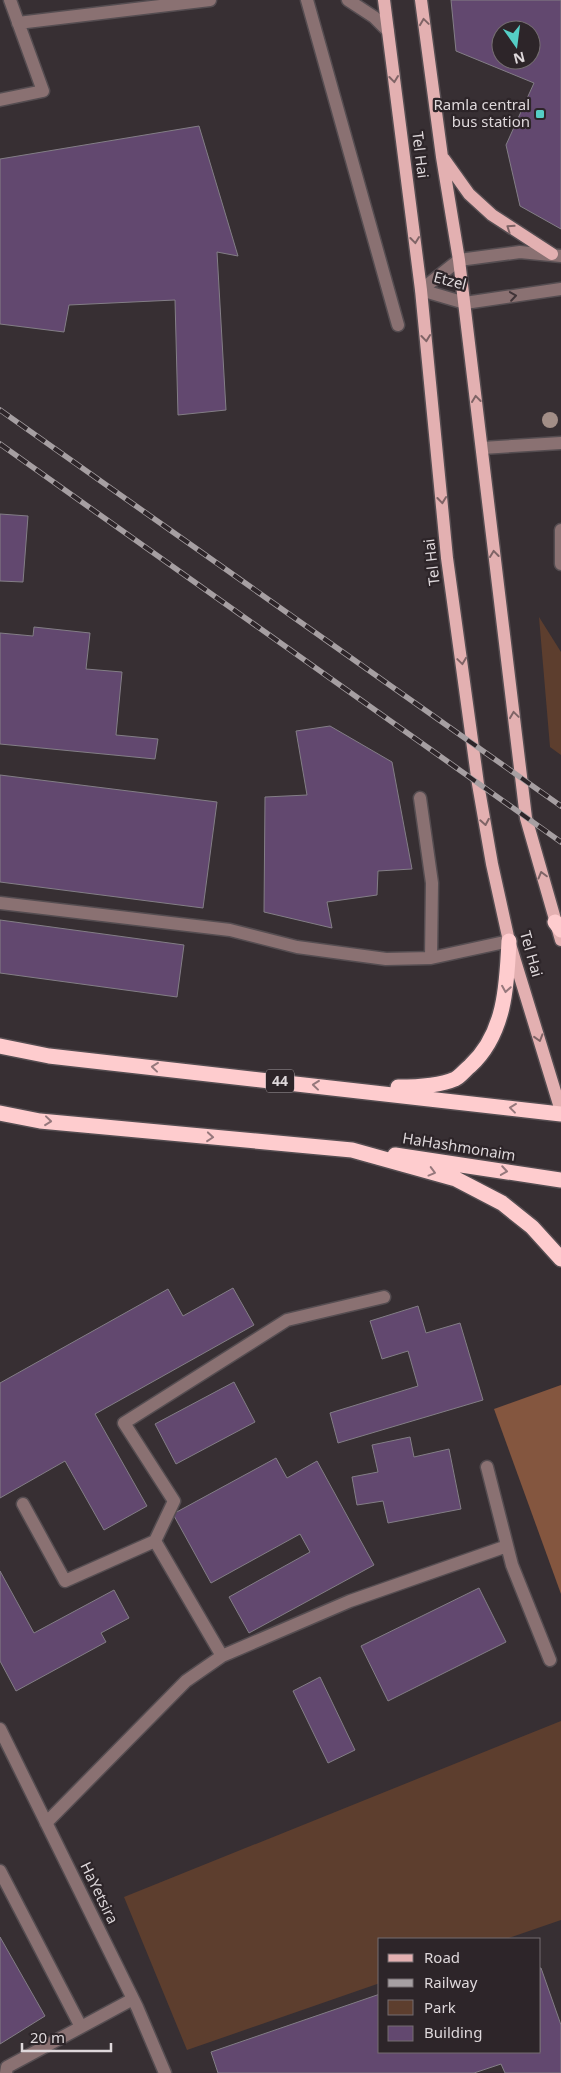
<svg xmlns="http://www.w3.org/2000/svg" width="561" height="2073" viewBox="0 0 561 2073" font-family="'Noto Sans',sans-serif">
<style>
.green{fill:#5d3e2e}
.forest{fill:#84563f}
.building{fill:#62486f;stroke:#837e86;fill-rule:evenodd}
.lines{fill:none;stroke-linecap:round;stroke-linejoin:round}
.minor-casing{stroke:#554d51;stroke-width:15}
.major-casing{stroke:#554d51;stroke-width:15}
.highway-casing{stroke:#554d51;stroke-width:18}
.minor{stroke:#8a7172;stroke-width:12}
.major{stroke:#e3b0b1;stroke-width:12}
.highway{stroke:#feccce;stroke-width:15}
.rail-casing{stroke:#a69fa2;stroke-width:5.5}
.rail{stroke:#2d2529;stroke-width:4;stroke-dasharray:11;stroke-linecap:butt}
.tree{fill:#a28e87}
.oneway{stroke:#7f6466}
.oneway2{stroke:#403438}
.oneway3{stroke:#96787c}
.poi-dot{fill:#55cec6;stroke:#2d2529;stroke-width:2}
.labels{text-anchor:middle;stroke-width:4.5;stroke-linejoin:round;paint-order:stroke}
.shield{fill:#2d2529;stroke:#a9a2a6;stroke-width:1}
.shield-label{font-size:14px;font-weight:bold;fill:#ded8db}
.poi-label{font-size:15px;fill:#ded8db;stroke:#2d2529;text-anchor:end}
.street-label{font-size:15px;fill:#ded8db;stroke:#2d2529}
</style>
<rect width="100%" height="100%" fill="#372f33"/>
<path class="green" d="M539,617L561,652V755L550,747Z
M561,1721V1920L506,1939H380V1983L187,2050L124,1897Z"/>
<path class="forest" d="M561,1385V1594L494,1409Z"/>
<path class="building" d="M451,0H561V229L520,206L506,145L534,83L456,51ZM501,30H531V60H501Z
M199,126L238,256L217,252L226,410L178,415L175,300L69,305L64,332L0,324V159Z
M0,514L28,516L23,582L0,581Z
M34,627L90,633L86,669L122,672L116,735L158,739L155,759L0,744V633L33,636Z
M330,726L392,762L412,869L378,871L377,895L327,902L332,928L264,912L265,797L307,795L296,731Z
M0,775L217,802L203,908L0,882Z
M0,920L184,945L177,997L0,973Z
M233,1288L254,1325L95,1414L147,1506L104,1530L65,1461L0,1498V1383L168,1289L183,1316Z
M418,1306L426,1333L460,1323L483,1400L338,1443L330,1413L418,1386L408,1351L382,1359L370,1321Z
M234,1382L255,1422L176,1464L155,1424Z
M410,1437L414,1457L449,1449L461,1509L388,1523L383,1501L357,1505L352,1477L378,1472L372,1445Z
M276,1458L287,1478L317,1461L374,1565L249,1633L229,1597L310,1552L300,1534L211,1583L173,1514Z
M0,1571L34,1633L114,1590L129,1618L101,1633L106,1642L16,1691L0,1661Z
M479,1588L506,1642L388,1701L361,1646Z
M320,1677L355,1750L328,1763L293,1691Z
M0,1937L45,2016L0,2044Z
M540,1968H541L561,2025V2073H505L501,2064L474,2073H218L211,2052L380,1994V2052H540Z"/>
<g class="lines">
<g class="minor-casing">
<path id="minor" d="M307,0L398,325
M348,0L374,17L388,31
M18,23L210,0
M0,100L43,91L10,0
M421,290L459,260L520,252L561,256
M421,290L465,303L561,289
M482,448L561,443
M561,530V564
M420,798L432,883L431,958
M0,903L230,930L297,947L386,959L431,958L509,941
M487,1467L512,1565L550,1660
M23,1504L65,1581L155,1541L222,1656
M155,1541L174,1501L124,1423L287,1320L384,1297
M0,1729L137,2007L165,2073
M46,1823L186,1681L222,1656L350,1601L507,1546
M0,1871L81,2027
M6,2073L7,2067L133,1999"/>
</g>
<g class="major-casing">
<path id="major" d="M384,0L421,290L447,558L478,784L492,864L509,941L561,1111
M421,0L442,157L459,260L526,818L561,940
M444,159L469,194L492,215L552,254"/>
</g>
<g class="highway-casing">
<path id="highway" d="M555,922L561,930
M0,1046L49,1056L561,1114
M398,1087C415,1087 439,1086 455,1079C460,1077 465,1070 470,1066C505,1034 507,985 509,941
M0,1113L40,1121L352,1150L456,1179L502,1203L532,1227L561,1259
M395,1155L561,1180"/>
</g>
<use href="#minor" class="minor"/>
<use href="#major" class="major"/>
<use href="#highway" class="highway"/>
<g class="rail-casing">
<path id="rail" d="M0,410L561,806
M0,444L561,842"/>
</g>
<use href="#rail" class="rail"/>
</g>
<circle class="tree" cx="550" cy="420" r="8"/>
<defs><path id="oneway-chevron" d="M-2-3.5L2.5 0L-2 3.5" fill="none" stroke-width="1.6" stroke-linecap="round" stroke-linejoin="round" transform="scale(1.25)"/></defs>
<g class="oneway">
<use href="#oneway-chevron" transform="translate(424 22) rotate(-98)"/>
<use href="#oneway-chevron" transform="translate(394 79) rotate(83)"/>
<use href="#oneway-chevron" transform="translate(510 228) rotate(-145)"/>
<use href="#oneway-chevron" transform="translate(415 240) rotate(83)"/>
<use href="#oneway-chevron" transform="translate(426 338) rotate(84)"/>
<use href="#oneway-chevron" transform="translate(476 399) rotate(-97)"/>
<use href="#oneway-chevron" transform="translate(442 500) rotate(84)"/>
<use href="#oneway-chevron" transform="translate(494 554) rotate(-97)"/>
<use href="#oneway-chevron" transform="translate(462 661) rotate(82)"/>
<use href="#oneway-chevron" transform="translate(514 715) rotate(-98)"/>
<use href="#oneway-chevron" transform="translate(485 822) rotate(80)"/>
<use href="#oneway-chevron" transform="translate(542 875) rotate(-105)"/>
<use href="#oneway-chevron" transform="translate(539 1038) rotate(73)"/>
</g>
<use class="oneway2" href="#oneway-chevron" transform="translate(513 296) rotate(-8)"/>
<g class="oneway3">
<use href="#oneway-chevron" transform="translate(506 989) rotate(99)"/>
<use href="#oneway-chevron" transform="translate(155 1067) rotate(-174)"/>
<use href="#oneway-chevron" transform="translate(316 1085) rotate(-174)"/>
<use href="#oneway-chevron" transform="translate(513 1108) rotate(-173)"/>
<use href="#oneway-chevron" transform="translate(48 1121) rotate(6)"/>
<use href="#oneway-chevron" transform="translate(210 1137) rotate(5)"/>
<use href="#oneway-chevron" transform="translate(504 1171) rotate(9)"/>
<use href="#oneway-chevron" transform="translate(432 1172) rotate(15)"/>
</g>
<rect class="poi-dot" x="535" y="109" width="10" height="10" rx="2.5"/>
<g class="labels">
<rect class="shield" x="266" y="1069.5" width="28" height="23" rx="4"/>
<g class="shield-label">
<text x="280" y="1086">44</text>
</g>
<g class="poi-label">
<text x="530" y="110">Ramla central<tspan x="530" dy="17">bus station</tspan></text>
</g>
<g class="street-label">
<text transform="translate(420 155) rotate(83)" y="5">Tel Hai</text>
<text transform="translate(450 281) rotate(14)" y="5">Etzel</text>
<text transform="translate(432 562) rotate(-97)" y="5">Tel Hai</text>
<text transform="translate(531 954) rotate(74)" y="5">Tel Hai</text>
<text transform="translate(459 1147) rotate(9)" y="5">HaHashmonaim</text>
<text transform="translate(99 1893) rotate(64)" y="5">HaYetsira</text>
</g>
</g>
<rect x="378" y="1938" width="162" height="115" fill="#2d2529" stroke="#746d70"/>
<rect x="388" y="1954" width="25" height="8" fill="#e3b0b1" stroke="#746d70"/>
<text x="424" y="1963" font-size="15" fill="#ded8db">Road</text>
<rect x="388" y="1979" width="25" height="8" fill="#a69fa2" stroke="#746d70"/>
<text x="424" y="1988" font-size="15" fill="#ded8db">Railway</text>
<rect x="388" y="2000" width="25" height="15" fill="#5d3e2e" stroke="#746d70"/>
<text x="424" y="2013" font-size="15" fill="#ded8db">Park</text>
<rect x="388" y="2026" width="25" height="15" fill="#62486f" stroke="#746d70"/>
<text x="424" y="2038" font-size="15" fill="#ded8db">Building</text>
<g transform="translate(516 45) rotate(166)"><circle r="24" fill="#2d2529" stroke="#746d70"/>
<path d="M0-4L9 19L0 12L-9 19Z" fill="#55cec6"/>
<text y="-8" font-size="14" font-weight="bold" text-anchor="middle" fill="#ded8db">N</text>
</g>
<path d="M22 2043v8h89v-8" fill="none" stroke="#ded8db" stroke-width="2.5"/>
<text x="30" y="2043" font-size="15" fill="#ded8db" stroke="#2d2529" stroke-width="4" paint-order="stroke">20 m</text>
</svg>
